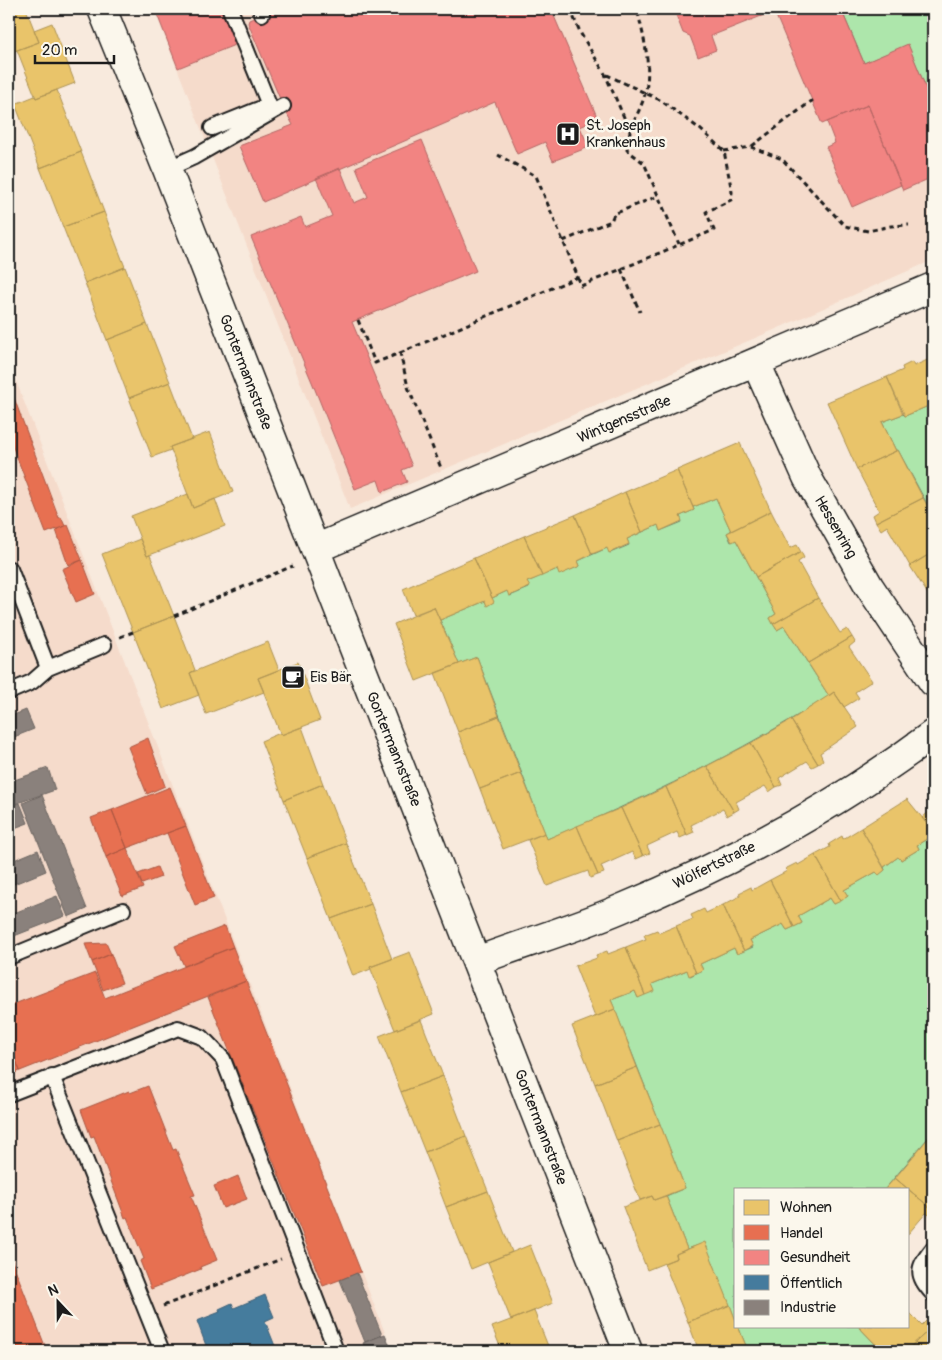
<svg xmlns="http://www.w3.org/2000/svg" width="942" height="1360" viewBox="0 0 942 1360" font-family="Pangolin,sans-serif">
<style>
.built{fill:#f5dbcb}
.green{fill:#ade6ab;stroke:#648164}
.homes{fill:#e9c46a;stroke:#ac9253}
.shops{fill:#e76f51;stroke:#aa5641}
.health{fill:#f28482;stroke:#b26563}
.public{fill:#457b9d;stroke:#395e76}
.industry{fill:#8a817c;stroke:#69635f}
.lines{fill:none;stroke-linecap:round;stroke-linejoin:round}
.service-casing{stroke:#1c1c1c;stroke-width:18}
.minor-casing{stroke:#1c1c1c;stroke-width:31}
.path{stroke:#1c1c1c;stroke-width:3;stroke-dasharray:5 4;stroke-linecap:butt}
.service{stroke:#fbf7ec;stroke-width:14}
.minor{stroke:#fbf7ec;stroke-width:28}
.labels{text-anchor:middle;stroke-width:5;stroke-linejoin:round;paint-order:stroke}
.poi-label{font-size:15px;fill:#1c1c1c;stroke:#fbf7ec;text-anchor:start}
.street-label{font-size:15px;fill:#1c1c1c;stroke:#fbf7ec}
</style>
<rect width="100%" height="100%" fill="#f8eadd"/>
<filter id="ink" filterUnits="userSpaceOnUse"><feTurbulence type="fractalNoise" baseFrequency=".02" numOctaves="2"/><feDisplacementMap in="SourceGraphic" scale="10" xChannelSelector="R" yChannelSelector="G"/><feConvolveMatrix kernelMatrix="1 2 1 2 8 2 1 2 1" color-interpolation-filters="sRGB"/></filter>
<g filter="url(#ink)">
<path class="built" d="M154,9H933V260L774,330L350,509Z
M9,363L392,1351H9Z"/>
<path class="green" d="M841,9H933V105L908,45L864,63Z
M933,404V515L898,450L896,451L882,422L903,414L905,416Z
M716,498L731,531L727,533L731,542L736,540L776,614L770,618L777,630L784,626L829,696C739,753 645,799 547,839L477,657L459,664L440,620L485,601L487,605L493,602L492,598L507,591L510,596L529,588L527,582L557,569L559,574L580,566L578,561L607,548L610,553L629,545L627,539L658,525L660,531L682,522L680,516L694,510L693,507Z
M933,835V1132L885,1189H736V1321L705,1243L687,1249L666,1196L685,1188L611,1000L635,991L638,998L652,984L687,970L690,976L703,970L700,964L734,948L737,954L753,947L750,940L783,924L787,930L802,923L798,916L830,898L834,904L848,896L844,890L876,872L879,874L885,870L884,867L898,857L901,860L919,849L917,845Z
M738,1326H858L882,1351H748Z"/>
<path class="homes" d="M9,9H26L39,42L9,53Z
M52,23L75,83L36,98L17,50L39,42L34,30Z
M57,90L81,152L40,168L15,104L35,96L36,98Z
M81,152L104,212L63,227L40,168Z
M104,212L125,267L85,283L63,227Z
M125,267L147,324L107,340L85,283Z
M147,324L170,382L129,398L107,340Z
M932,358L933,404L905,416L887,377L903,370L902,367L912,362L914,366Z
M887,377L903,414L882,422L896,451L857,469L827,402Z
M170,382L192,439L170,447L171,450L152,457L129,398Z
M210,432L233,492L193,508L170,447Z
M740,443L771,511L731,531L716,498L693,507L677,470Z
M898,450L923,498L876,522L873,515L879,511L857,469Z
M677,470L694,510L680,516L682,521L660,531L658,525L642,532L625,492Z
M625,492L642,532L627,539L629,544L609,553L607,548L592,554L575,515Z
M188,494L193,508L215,499L225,526L147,556L131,516Z
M923,498L933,515V552L910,566L887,526L881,530L876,522Z
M771,511L790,548L797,545L801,552L756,577L736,540L732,542L727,533Z
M575,515L592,554L578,561L580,566L559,575L557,569L542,576L524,536Z
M524,536L542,576L527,582L530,587L509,596L507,591L492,598L474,558Z
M140,539L147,556L150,555L174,616L133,632L102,554Z
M801,552L804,558L798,562L818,598L773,624L770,618L776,614L756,577Z
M933,552V602L910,566Z
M474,558L494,602L487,606L485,601L440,620L434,607L413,615L403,589Z
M818,598L840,633L847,629L852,637L808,663L784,626L777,630L773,624Z
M434,607L459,664L416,681L394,624Z
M174,616L195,670L190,673L199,695L163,709L133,632Z
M852,637L855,642L849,647L872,681L855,692L859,698L844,707L834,692L829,696L808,663Z
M268,642L279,670L258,678L264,692L206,714L190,673Z
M477,657L499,716L458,732L435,673Z
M298,662L320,720L281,735L258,678Z
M834,692L858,727L820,753L823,760L818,764L791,720Z
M499,716L521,773L480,789L458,732Z
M791,720L818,764L812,767L807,761L779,778L782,785L776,787L751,743Z
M302,727L323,784L284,800L261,741L280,733L281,735Z
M751,743L776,787L769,792L765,786L736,802L739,809L734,812L707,766Z
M707,766L734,812L727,816L723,809L691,825L694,832L687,835L666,787Z
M521,773L545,833L503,849L480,789Z
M323,784L346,843L307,858L284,800Z
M666,787L687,835L680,838L677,832L647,846L650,853L643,856L621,808Z
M907,799L933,831V835L917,845L919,849L901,860L898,857L884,867L861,828Z
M621,808L643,856L636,859L632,852L601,866L604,873L598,875L577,826Z
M933,808V831L922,818Z
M577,826L598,875L590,878L588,871L547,886L528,840L545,833L547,839Z
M861,828L885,870L879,875L876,872L844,890L848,896L841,901L815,855L830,847L829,844L842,836L843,839Z
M346,843L371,904L331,919L307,858Z
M815,855L841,901L834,904L830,898L798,916L802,923L794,927L770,880L787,871L785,869L797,863L798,865Z
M770,880L794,927L787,930L783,924L750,940L753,946L744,951L723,905L740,896L739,893L751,887L752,890Z
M371,904L392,959L370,967L371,969L353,976L331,919Z
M723,905L744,951L737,954L734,948L700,964L703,970L696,973L676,926L693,919L691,915L704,909L706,913Z
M676,926L696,973L689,976L687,970L652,984L655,991L645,995L626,947L646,939L644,935L657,930L659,933Z
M626,947L645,995L638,998L635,991L611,1000L615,1009L595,1017L575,966L597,958L596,955L607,951L608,954Z
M410,952L434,1014L395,1030L370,967Z
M615,1009L637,1067L595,1084L572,1026Z
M421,1020L443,1076L401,1092L379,1036Z
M637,1067L660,1124L617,1141L595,1084Z
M443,1076L466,1136L425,1152L401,1092Z
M660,1124L685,1188L654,1200L652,1196L640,1200L617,1141Z
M466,1136L488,1191L446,1207L425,1152Z
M930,1136L933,1139V1210L895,1178Z
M895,1178L908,1189H885Z
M908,1189L933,1210L931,1216L926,1213L908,1234Z
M488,1191L512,1252L471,1269L446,1207Z
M652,1196L654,1200L666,1196L687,1249L676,1254L677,1258L647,1270L623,1207Z
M705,1242L730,1305L688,1322L664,1263L677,1258L676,1254Z
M530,1245L553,1303L511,1320L488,1262Z
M730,1305L736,1321V1326H738L748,1351H699L688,1322Z
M534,1311L550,1351H502L492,1327Z
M908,1311L922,1325L927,1320L933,1326L906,1351H882L858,1326H908Z
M933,1326V1351H906Z"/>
<path class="shops" d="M11,390L59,518L61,517L65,526L46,533L9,437V391Z
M68,525L82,560L68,565L56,530Z
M82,560L95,594L76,602L62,569Z
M148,738L165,786L147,794L128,747Z
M170,787L186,826L127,848L112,810Z
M112,810L127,848L106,857L91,818Z
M186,826L214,898L195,905L167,833Z
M127,848L143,888L122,896L106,857Z
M157,867L161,877L142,884L138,874Z
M225,926L233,947L184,966L175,946Z
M106,943L111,954L92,962L85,944Z
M233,947L246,981L20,1071L9,1042V1006L95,973L105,998Z
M111,954L122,983L103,990L92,962Z
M246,981L361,1272L323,1286L208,997Z
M9,1042L20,1071L9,1075Z
M148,1086L173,1150L176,1149L195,1195L191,1196L217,1260L200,1267L201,1269L151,1289L140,1261L144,1259L127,1217L125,1218L94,1136L91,1137L81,1110L129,1091L130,1093Z
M238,1176L247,1199L223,1208L214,1186Z
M9,1253L19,1279L47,1351H9Z"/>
<path class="health" d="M155,9H223L237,44L178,68Z
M271,9H551L598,119L580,127L589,147L553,161L545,142L517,154L495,102L263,202L239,146L293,125L283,106L248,23L249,20L272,10Z
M678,9H841L864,63L908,44L933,105V177L903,190L868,105L822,124L774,11L711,36L716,50L698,57L690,36L683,33L676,15Z
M868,105L901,185L852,207L826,147L835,143L827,122Z
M422,140L476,271L352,322L412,466L402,470L407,482L382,492L378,480L355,489L312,382L251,237L301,217L305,227L332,216L316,178L340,168L354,203L368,197L356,167Z"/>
<path class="public" d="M265,1295L274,1317L265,1321L277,1351H208L197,1321L220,1312L219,1309L232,1303L234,1308Z"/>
<path class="industry" d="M26,710L34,729L9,739V717Z
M48,768L55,790L9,806V782Z
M42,795L87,909L68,917L23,803Z
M20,803L28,823L9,830V808Z
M38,850L46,871L9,886V862Z
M57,896L65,916L9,938V915Z
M357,1273L382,1335L365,1342L340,1280Z
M385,1334L392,1351H366L363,1343Z"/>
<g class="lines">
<g class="service-casing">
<path id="service" d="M260,9L262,14
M212,128L269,105L230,9
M167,169L194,157L283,106
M48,668L104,645
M9,692L32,682L48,668L10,569
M9,957L123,910
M52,1076L162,1351
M9,1094L178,1028L202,1037L223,1059L336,1351
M933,1248C917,1268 915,1274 933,1294"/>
</g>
<g class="minor-casing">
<path id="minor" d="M102,9L167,169L628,1351
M756,363L807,477L869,586L933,682
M315,549L933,287
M477,961C524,943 573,929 620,909C731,863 836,807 933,734"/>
</g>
<path class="path" d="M570,9L581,34L605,74L630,131L627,150L644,163L679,244
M630,130C635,118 642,106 645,94C652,68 644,38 638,13L639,9
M752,146L813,100
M724,151L751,147L782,159L845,226L868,231L891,226L909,225
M563,241L611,221L614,214L658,196
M621,269L640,312
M578,277L581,286L714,230L706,212L731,200L732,192L724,151L700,129L660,100L605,74
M358,320L375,363L400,353L408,387L441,468
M400,353L578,277L536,176L498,155
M174,616L293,566
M120,637L133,632
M163,1306L281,1259"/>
<use href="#service" class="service"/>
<use href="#minor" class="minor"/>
</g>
</g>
<defs>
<g id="hospital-square" transform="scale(1.25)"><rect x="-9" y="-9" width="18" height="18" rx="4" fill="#1c1c1c" stroke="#fbf7ec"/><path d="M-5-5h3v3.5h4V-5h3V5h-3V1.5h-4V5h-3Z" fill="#fff"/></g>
<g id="cafe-square" transform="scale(1.25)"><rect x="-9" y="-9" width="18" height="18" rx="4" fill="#1c1c1c" stroke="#fbf7ec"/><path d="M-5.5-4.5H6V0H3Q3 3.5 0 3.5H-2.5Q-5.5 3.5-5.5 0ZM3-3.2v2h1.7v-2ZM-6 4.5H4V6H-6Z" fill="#fff"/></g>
</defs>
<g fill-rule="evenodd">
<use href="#hospital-square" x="568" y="134"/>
<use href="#cafe-square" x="293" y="677"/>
</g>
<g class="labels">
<g class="poi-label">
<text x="586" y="130">St. Joseph<tspan x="586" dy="17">Krankenhaus</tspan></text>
<text x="310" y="682">Eis Bär</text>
</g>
<g class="street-label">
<text transform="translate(246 372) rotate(69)" y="5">Gontermannstraße</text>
<text transform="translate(624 419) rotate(-23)" y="5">Wintgensstraße</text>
<text transform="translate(836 527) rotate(60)" y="5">Hessenring</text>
<text transform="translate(394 749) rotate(68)" y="5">Gontermannstraße</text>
<text transform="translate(714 865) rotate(-26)" y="5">Wölfertstraße</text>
<text transform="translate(541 1127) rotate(69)" y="5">Gontermannstraße</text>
</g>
</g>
<rect width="942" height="1360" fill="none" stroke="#fbf7ec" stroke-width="30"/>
<rect x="15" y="15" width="912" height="1330" fill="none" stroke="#1c1c1c" stroke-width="2" filter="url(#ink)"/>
<rect x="734" y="1188" width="175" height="140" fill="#fbf7ec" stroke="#a29f99"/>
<rect x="744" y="1200" width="25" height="15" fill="#e9c46a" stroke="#a29f99"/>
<text x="780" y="1212" font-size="15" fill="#1c1c1c">Wohnen</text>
<rect x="744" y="1225" width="25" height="15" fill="#e76f51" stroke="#a29f99"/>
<text x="780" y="1238" font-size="15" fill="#1c1c1c">Handel</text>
<rect x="744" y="1250" width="25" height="15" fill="#f28482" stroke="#a29f99"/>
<text x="780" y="1262" font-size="15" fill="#1c1c1c">Gesundheit</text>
<rect x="744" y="1275" width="25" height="15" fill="#457b9d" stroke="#a29f99"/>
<text x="780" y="1288" font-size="15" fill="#1c1c1c">Öffentlich</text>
<rect x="744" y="1300" width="25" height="15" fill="#8a817c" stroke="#a29f99"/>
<text x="780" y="1312" font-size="15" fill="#1c1c1c">Industrie</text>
<g transform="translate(58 1302) rotate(338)" stroke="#fbf7ec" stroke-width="4" paint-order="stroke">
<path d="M0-4L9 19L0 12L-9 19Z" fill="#1c1c1c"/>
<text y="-8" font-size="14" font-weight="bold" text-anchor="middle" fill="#1c1c1c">N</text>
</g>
<path d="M35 55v8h79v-8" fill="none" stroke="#1c1c1c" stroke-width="2.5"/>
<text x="42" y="55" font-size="15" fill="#1c1c1c" stroke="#fbf7ec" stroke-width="4" paint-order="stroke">20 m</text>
</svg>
